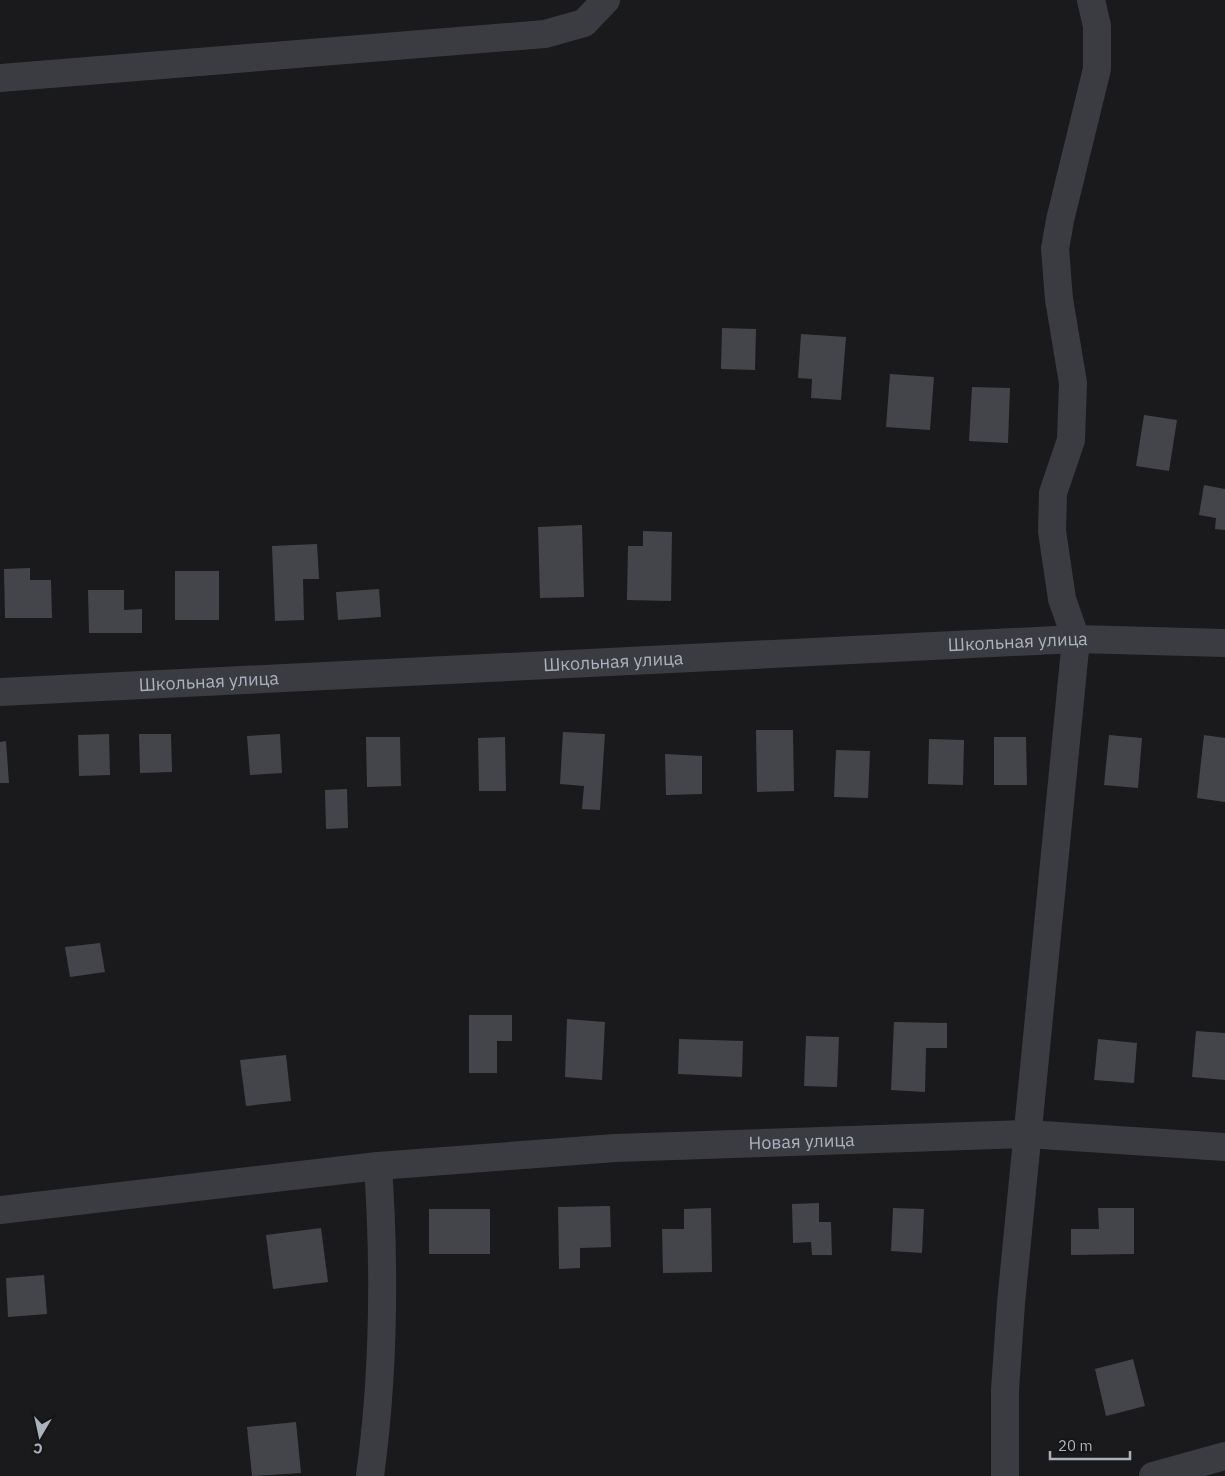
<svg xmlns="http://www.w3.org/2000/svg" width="1225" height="1476" viewBox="0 0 1225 1476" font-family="'IBM Plex Sans',sans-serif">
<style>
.building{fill:#44454a}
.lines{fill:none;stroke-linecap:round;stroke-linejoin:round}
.minor{stroke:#3b3c42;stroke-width:28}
.labels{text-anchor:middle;stroke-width:4.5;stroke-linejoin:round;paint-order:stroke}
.street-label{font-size:18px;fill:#acb2bd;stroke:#151518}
</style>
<rect width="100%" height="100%" fill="#1a1a1d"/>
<path class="building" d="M722,328L756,329L755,370L721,369Z
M801,334L846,337L841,400L811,398L812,379L798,378Z
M890,374L934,377L930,430L886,427Z
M972,387L1010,388L1008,443L969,441Z
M1144,415L1177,420L1169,471L1136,466Z
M1204,485L1225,489V530L1215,529L1216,518L1199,515Z
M582,525L584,597L540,598L538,527Z
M643,531L672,532L671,601L627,600L628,546H643Z
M317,544L319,579H303L304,620L275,621L272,546Z
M30,568V580H51L52,618H5L4,569Z
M175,571H219V620H175Z
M379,589L381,617L338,620L336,592Z
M88,590H124V610L142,609V633H89Z
M756,730H793L794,791L757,792Z
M563,732L605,734L600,810L582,809L584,786L560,784Z
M109,734L110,775L79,776L78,735Z
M139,734H171L172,772L140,773Z
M280,734L282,773L250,775L247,736Z
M1109,735L1142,738L1138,788L1104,785Z
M1204,735L1225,738V802L1197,798Z
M366,737H400L401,786L367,787Z
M505,737L506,791H479L478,738Z
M994,737H1026L1027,785H994Z
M929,739L964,740L963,785L928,784Z
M6,741L9,783H0V742Z
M836,750L870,751L868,798L834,797Z
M665,754L702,756V794L666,795Z
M347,789L348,828L326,829L325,790Z
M100,943L105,972L70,977L65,947Z
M469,1015H512V1041H497V1073H469Z
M567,1019L605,1022L602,1080L565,1077Z
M894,1022L947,1023V1048H926L925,1092L891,1090Z
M1196,1031L1225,1033V1080L1192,1077Z
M806,1036L839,1037L837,1087L804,1086Z
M679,1039L743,1041L742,1077L678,1074Z
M1098,1039L1137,1043L1134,1083L1094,1080Z
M286,1055L291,1101L246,1106L240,1060Z
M819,1203V1222H831L832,1255H812L811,1242L793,1243L792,1204Z
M610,1206L611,1247L580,1248V1268L559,1269L558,1207Z
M711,1208L712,1272L663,1273L662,1229H684V1209Z
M893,1208L924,1209L922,1253L891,1251Z
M1098,1208H1134V1254L1071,1255V1229H1099Z
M429,1209H490V1254H429Z
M321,1228L328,1282L273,1289L266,1235Z
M44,1275L47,1314L8,1317L6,1278Z
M1133,1359L1145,1406L1106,1416L1095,1369Z
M296,1422L301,1473L252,1476L247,1427Z"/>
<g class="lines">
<g class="minor">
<path d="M0,78L545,34L584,23L606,0"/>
<path id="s1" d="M0,692L1076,639L1225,643"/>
<path id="s2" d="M0,1210L378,1166L615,1148L1027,1134L1225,1147"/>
<path d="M370,1476C384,1373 385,1270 378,1166"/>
<path d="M1005,1476V1390L1011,1303L1076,639L1062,599L1052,531L1053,493L1071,440L1073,383L1059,299L1055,249L1060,220L1097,69V26L1091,0"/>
<path d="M1153,1476L1225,1456"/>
</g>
</g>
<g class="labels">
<g class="street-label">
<text dy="6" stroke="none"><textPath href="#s1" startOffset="1019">Школьная улица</textPath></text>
<text dy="6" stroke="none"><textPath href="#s1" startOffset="614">Школьная улица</textPath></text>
<text dy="6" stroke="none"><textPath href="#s1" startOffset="209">Школьная улица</textPath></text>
<text dy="6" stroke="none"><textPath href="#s2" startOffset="805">Новая улица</textPath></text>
</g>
</g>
<g transform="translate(40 1436) rotate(189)" stroke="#151518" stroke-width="4" paint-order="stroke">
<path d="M0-4L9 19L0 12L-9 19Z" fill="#acb2bd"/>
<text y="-8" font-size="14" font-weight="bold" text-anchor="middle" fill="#acb2bd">С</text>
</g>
<path d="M1050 1451v8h80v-8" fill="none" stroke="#acb2bd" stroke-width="2.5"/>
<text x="1058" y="1451" font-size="15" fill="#acb2bd" stroke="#151518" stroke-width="4" paint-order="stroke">20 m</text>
</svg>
